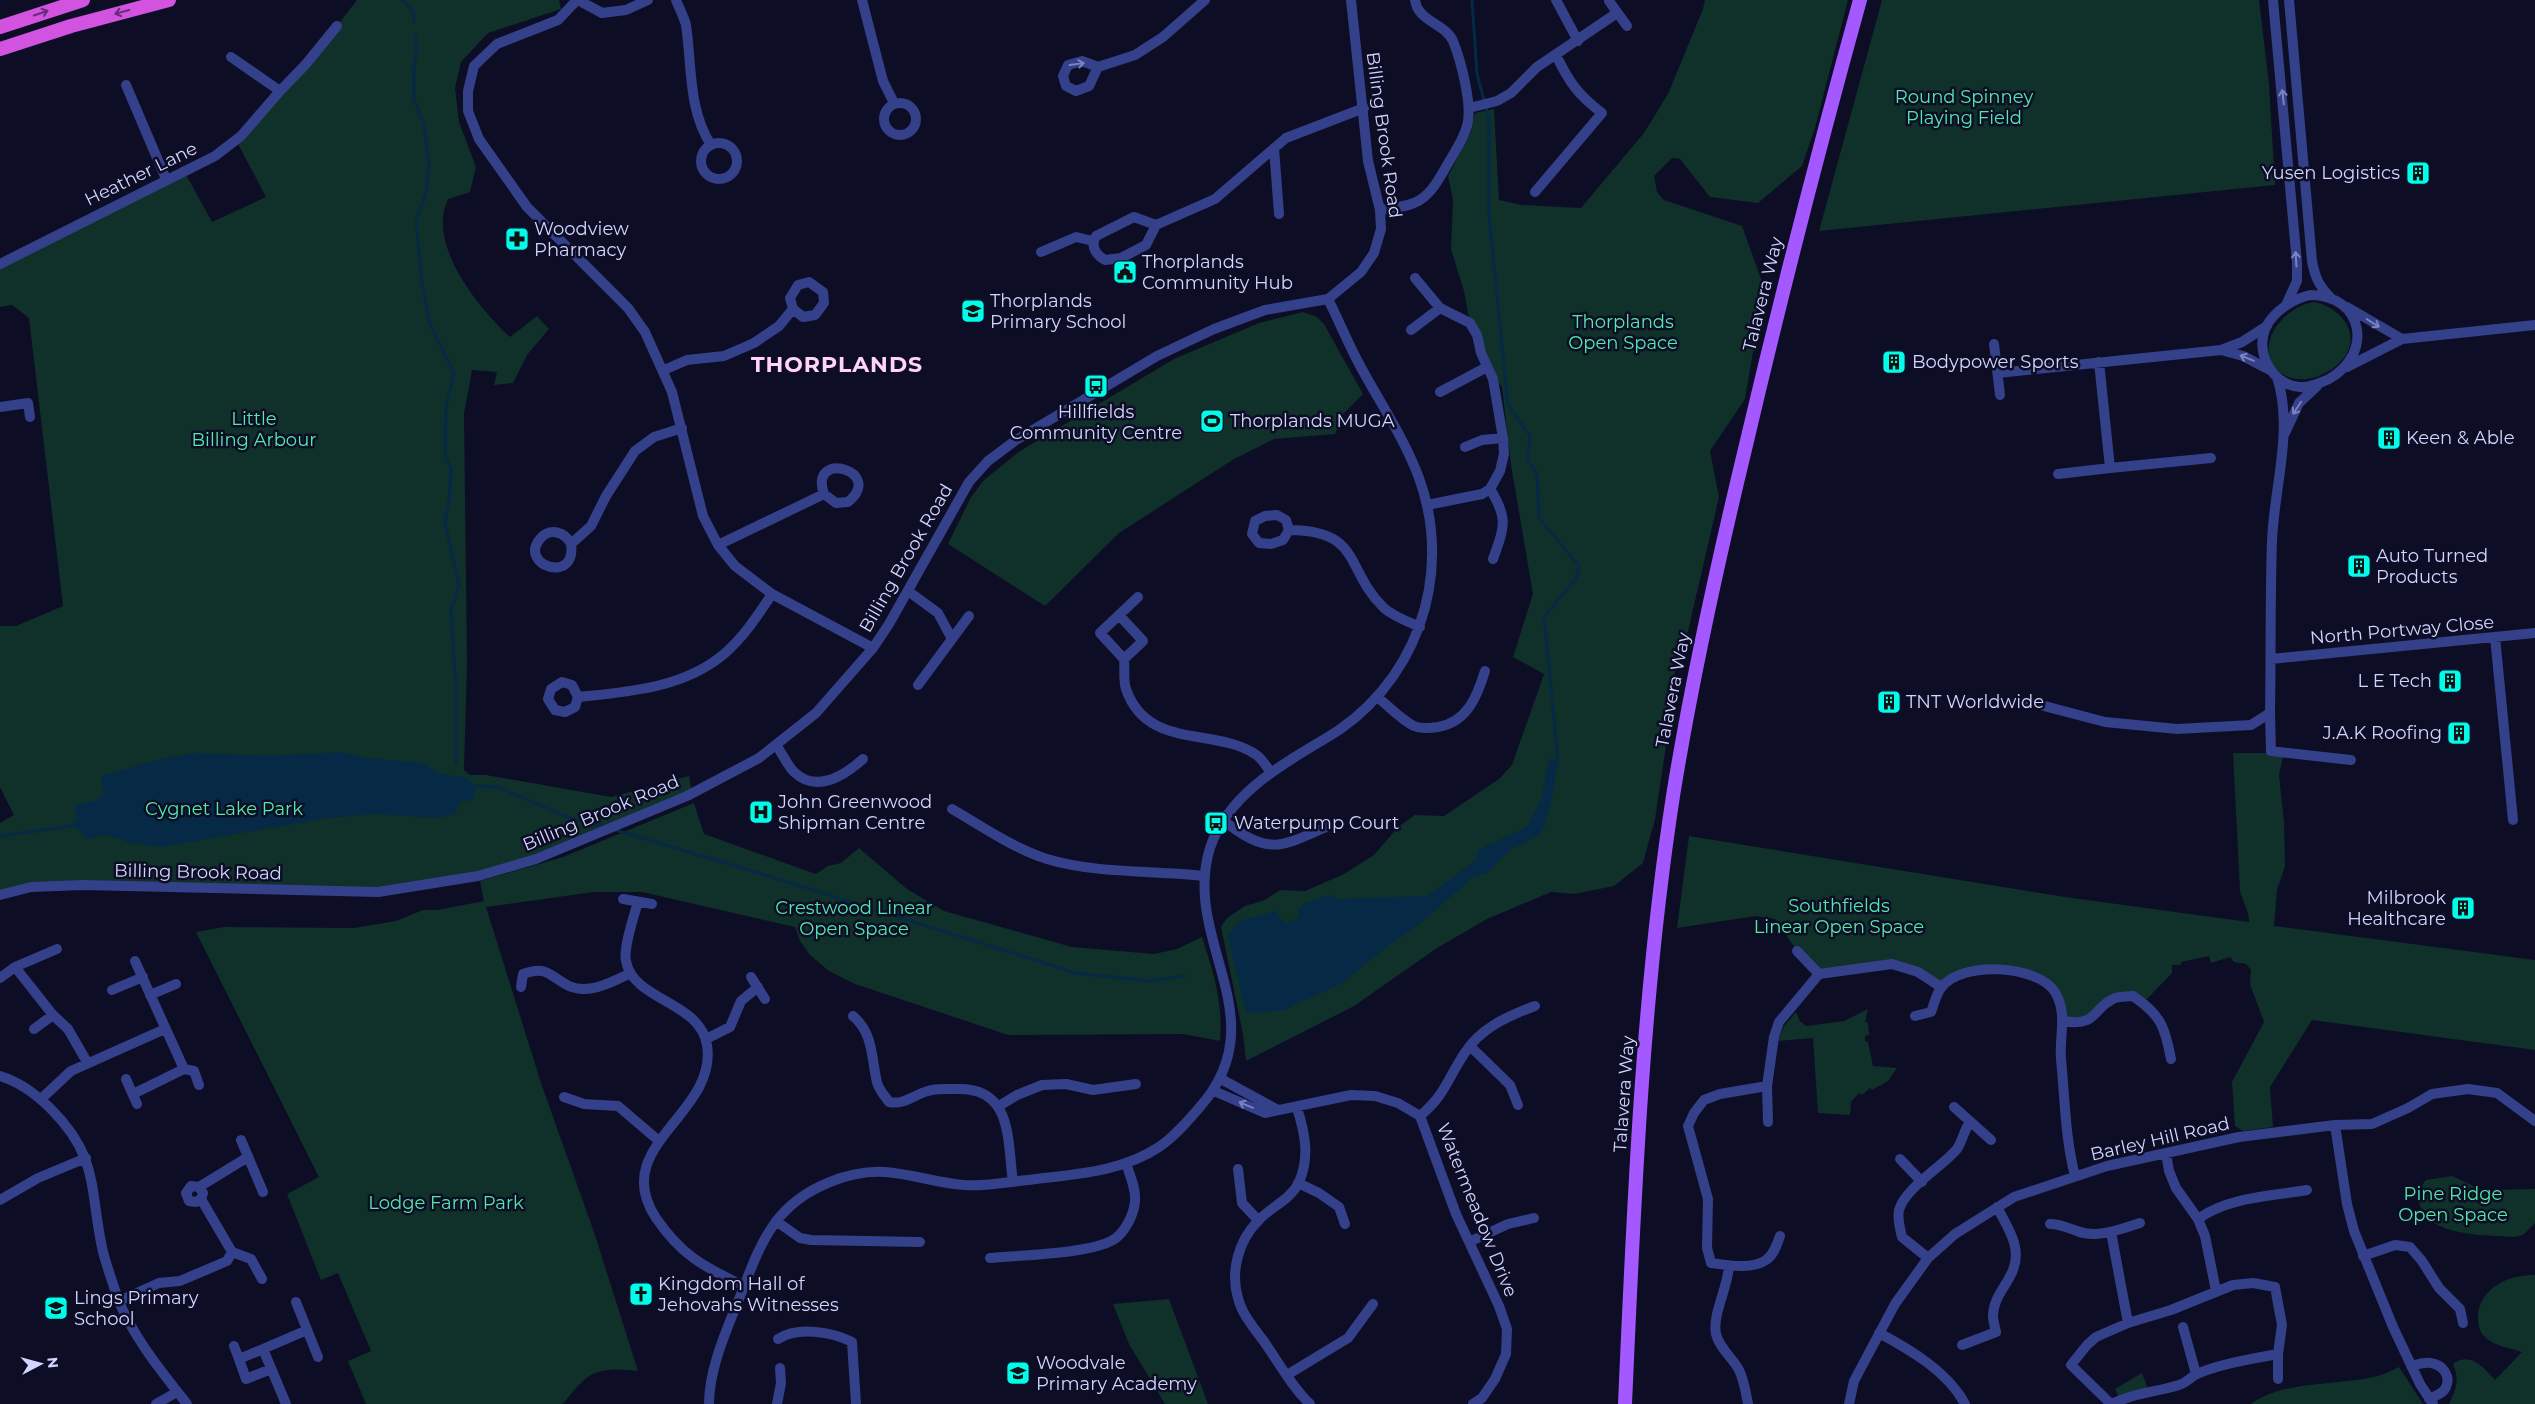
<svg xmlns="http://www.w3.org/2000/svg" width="2535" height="1404" viewBox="0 0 2535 1404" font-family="Montserrat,sans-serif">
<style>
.green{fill:#0f3129}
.water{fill:#062946}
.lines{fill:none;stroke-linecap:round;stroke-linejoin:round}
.stream{stroke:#062946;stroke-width:3}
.minor{stroke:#344089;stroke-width:10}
.tertiary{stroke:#344089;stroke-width:10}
.primary{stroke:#a359ff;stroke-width:14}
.trunk{stroke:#d153e0;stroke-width:14}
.oneway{stroke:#652c7a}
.oneway2{stroke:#7b83be}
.labels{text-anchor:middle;stroke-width:5;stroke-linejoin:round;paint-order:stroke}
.park-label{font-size:18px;fill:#53e9a9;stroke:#0d0d26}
.street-label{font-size:18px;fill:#d2d5ff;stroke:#0d0d26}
.poi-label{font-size:18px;fill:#d2d5ff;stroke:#0d0d26;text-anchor:start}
.district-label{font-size:22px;font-weight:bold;letter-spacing:1px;fill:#ffd4f7;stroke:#0d0d26}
</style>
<rect width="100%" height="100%" fill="#0d0d26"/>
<path class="green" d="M357,0H559L561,9L488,33L461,62L455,88L459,122L476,167L470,192L448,199C446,205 443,211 443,218C440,260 481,310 510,337L537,316L549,329L527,355L513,383L494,385L497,372L472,370L464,414L467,663L464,770L470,775H486L611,797L689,776L692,793L536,859L378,892L83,885L0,895V823L14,815L0,787V626H16L63,606L29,318L12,305L0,307V264L184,171L212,222L266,197L236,140L316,53Z
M1705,0H1848L1815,128L1802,166L1758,203L1710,197L1680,159L1672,158L1654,176L1657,192L1664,200L1742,226L1764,287L1745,399L1710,451L1719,497L1688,631L1674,675L1669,726L1655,819L1643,863L1614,886L1574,894L1551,892L1487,919L1437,948L1354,1006L1246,1061L1243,1034L1221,927L1227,918L1245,906L1265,900L1280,890L1305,891L1344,874L1374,855L1398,827L1415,815L1444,816L1499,779L1512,765L1544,674L1513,657L1533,594L1511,465L1502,387L1487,367L1470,323L1464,291L1451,249L1453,200L1448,176L1471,132L1475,113L1494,109L1499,200L1522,205L1581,208L1644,133L1668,94L1703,9Z
M1882,0H2259L2269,84L2275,185L1819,231Z
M2314,302C2337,306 2361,330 2346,355C2332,377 2292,391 2274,366C2256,339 2287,306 2314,302Z
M1303,312L1317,317L1324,324L1363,394L1344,413L1335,434L1274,439L1234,459L1119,533L1045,606L948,544L971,497L984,480L1020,451L1174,359L1259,323Z
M2233,753H2284L2279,775L2284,822L2285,866L2277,890L2274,926L2535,960V1050L2312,1020L2270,1087L2273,1127L2243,1131L2235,1126L2232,1082L2264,1022L2250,984L2251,970L2246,964L2234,962L2230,957L2211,963L2209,956L2181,962V965H2172V973L2147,999L2123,997L2096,1015L2064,1021L2061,1006L2039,978L1975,970L1941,987L1892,964L1819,974L1797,951L1775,919L1756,916L1677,928L1689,836L2065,897L2249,922C2250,913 2242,900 2240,891Z
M694,803L704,834L816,874L828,866L841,863L859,848L907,889L944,911L1072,947L1154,954L1177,949L1202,937C1214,975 1223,1001 1220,1041L1183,1034L1008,1035L855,984L829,971L810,955L800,941L795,927L642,892H594L486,907L542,1086L594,1232L638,1371C617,1369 596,1366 580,1384C573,1390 569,1398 562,1404H366L348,1361L371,1351L338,1273L321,1280L287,1194L319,1177L196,932L224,927L354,928L396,921L423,910H437L484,901L480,881L563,857Z
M1868,1009L1865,1022L1868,1023L1869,1035L1865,1036V1041L1868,1042L1873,1066L1897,1068L1888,1081L1872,1090L1870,1088L1862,1095L1859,1093L1851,1102L1850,1115L1818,1113L1813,1038L1778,1041L1784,1026L1796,1012L1800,1021L1806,1026L1844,1021Z
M2452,1176L2482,1190L2535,1189V1223L2523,1235L2514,1237C2487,1235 2424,1237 2419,1201C2418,1193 2421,1185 2426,1180Z
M2535,1275V1404H2449C2456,1389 2460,1380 2453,1364C2471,1351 2484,1368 2495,1380L2522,1352C2508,1347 2494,1347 2483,1335C2479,1330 2478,1323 2478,1316C2479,1288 2510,1274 2535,1275Z
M1169,1299L1208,1404H1165L1129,1344L1113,1304Z
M2399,1367L2423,1404H2251C2282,1380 2340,1386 2378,1376C2385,1374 2392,1370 2399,1367Z
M2142,1373L2148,1389L2119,1397L2115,1389Z"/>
<path class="water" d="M341,752L367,758L420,763L445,775L465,777L476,786L473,800L462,801L454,814L438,818L374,814L328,818L161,847L130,843L107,834L86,839L79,830L71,826L77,819L75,805L95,801L104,795L101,776L161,759L194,753L270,756Z
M1549,759L1558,760L1552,798L1544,827L1538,836L1511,849L1487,873L1473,877L1423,921L1380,952L1344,982L1284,1010L1246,1013L1228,934L1240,921L1276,911L1284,924L1300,917L1298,909L1306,903L1329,895L1338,899L1427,896L1475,861L1478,850L1527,827L1541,800Z"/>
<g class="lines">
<path class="stream" d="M402,0L413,11L414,22
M1472,0L1477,74L1489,119V215L1508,405L1530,436L1528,460L1537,474L1539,518L1579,566L1576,579L1544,617L1558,760
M415,33L417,48L414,67V99L424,125L429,166L426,193L416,221L422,282L430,324L454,373L446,407L445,456L451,469L449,501L445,523L459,585L451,610L456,691V763
M476,786L498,787L567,817L604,827
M615,830L762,874L1076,973L1149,981L1184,976
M0,836L71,826"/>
<path class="minor" d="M577,0L558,20L497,44L474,66L468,91V111L479,139L527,207L628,308L645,332L672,392L703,516L718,545L735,566L772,594L873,648
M578,0L602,13L626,10L648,0
M676,0C679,8 684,17 686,25C692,65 688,110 711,145
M862,0L883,81L894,103
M1556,0L1578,41
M2273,0L2297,263V281L2286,305
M2289,0L2312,261C2315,277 2319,286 2330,297
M1609,1L1627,26
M1098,67L1089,86L1076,91L1066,86L1063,76L1068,65L1082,61L1098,67L1135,55L1163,37L1205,0
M126,85L166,179
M280,91L306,64L337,26
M884 119a16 16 0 1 1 32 0a16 16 0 1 1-32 0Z
M1469,108L1497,101L1511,93L1537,67L1617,13
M701 161a18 18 0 1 1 36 0a18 18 0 1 1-36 0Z
M1274,148L1279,214
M1535,192L1602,113C1578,95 1569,82 1556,55
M1380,210C1393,208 1409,207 1420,200C1432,192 1439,179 1446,167C1453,154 1463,141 1467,126C1473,106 1461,61 1453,41C1445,23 1418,22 1415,0
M1156,225L1146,245L1121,258L1105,260C1096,255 1090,246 1096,236L1134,217L1156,225L1215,199L1286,138L1364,108
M1041,252L1076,237L1093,241
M0,264L215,156L241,136L280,91L231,57
M1415,278L1440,308L1470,323L1477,335L1481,353L1493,379L1503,438L1504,454L1500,471L1490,489L1482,494L1427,505
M2310,295C2364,295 2374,354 2329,379C2320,383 2310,388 2300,387C2273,386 2254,352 2266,327C2274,311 2293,299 2310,295Z
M2347,307L2402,339
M1411,330L1440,308
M1994,344L2000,395
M2221,350L2243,356L2270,370
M2347,367L2402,339L2535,325
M664,370L687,360L724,356L754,343L779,326L793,309L790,298L798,285L809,282L823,292L824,303L815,315L803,317L793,309
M1998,373L2221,350L2242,342L2267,326
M1440,392L1487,367
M0,407L28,403L30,417
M2285,433L2299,403L2317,386
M1465,447L1482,440L1503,438
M2110,468L2211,458
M2058,474L2110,468L2099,362
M1490,489C1509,519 1504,528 1493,559
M1277,515L1286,520L1289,530L1283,540L1271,544L1259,543L1252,534L1255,521L1265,516Z
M1289,530C1362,530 1345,570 1383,607C1392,616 1409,622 1420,627
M571,544C565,532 550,527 540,539C518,565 577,585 571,544L591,526L606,496L635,451L654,437L682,428
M718,545L824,494C808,449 886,471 848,502L836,503L824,494
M908,591L938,613L952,639
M1119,615L1143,641L1124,659L1100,633L1138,597
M2495,637L2513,820
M1124,659C1125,668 1123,681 1126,689C1147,750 1214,727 1255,754C1262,758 1265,765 1270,771
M2271,659L2535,633
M918,685L969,616
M578,697L572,685L562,682L551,689L548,699L555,710L565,712L575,707L578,697C628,692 684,688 724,654C744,637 758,615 772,594
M1377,697C1389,706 1401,720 1414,726C1421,729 1431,728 1438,727C1467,722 1477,697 1485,671
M2029,702L2105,722L2177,729L2251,725L2270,713C2271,656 2270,598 2272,541C2274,487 2294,430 2277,377
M2270,713L2271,751L2351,760
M776,745C782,753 787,765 794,772C817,794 845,775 863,759
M952,809C983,827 1013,848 1047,859C1097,874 1152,870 1204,876
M1224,821C1268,855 1279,848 1326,827
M623,899L652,904
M638,902C634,916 623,948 626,961C633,1001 700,1001 707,1045C718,1114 608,1146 656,1218C681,1255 704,1267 744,1286
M1797,951L1819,974
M135,961L184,1069L194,1071L199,1085
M15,967L53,1015L68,1029L87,1062
M751,977L765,999
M0,978L15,967L57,949
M521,987L523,974C548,965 549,976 569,986C589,995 612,982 629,974
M112,990L143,977
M150,995L176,984
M853,1016C874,1034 871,1058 877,1082C878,1089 885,1096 889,1102C905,1105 913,1095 928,1091C936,1088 947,1089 955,1089C1013,1086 1007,1139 1013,1182
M1915,1016L1931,1012C1934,1005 1936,994 1941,988C1961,960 2038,965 2055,992C2068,1014 2059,1036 2061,1059C2065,1099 2065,1137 2075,1176
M2064,1021C2097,1027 2092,1009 2113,999C2118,996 2127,997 2133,996C2161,1015 2165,1027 2171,1059
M34,1029L53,1015
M706,1039L730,1027L741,1001L758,987
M1470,1046L1510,1085L1518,1105
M0,1076C20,1082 37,1095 51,1109C100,1158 89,1190 103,1252C107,1267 113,1284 118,1299C133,1337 162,1372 187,1404
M126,1079L137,1104
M1221,1079L1278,1110
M1767,1086L1768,1122
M1214,1091L1265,1113L1351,1095L1375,1096L1398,1103L1420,1116L1456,1214L1499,1306L1507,1329L1506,1354L1495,1379L1482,1398L1473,1404
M133,1094L184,1069
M564,1097L584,1104L618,1106L659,1141
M41,1099L71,1071L165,1029
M999,1106L1017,1095L1042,1085L1066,1084L1093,1090L1136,1084
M1954,1107L1991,1140
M1297,1108C1305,1133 1310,1157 1299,1182C1291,1200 1270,1207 1258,1221C1239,1240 1230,1271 1238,1298C1242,1315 1255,1329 1265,1343C1279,1363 1292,1387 1310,1404
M1420,1116C1445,1095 1447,1080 1464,1054C1480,1028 1508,1016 1535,1006
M2335,1125L2347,1204L2354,1231L2393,1327L2420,1384L2433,1404
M241,1140L263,1192
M2166,1153L2169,1171L2176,1188L2198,1219L2205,1236L2216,1291
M1900,1159L1922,1182
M1238,1169L1242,1203L1258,1220
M1298,1183L1319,1193L1339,1207L1345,1224
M199,1187L203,1193L201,1199L196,1202L189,1201L186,1193L191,1186L199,1187L248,1157
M0,1200L38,1178L86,1158
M2198,1219C2227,1197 2273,1196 2307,1190
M776,1221L800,1238L811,1240L920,1242
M2050,1224C2061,1224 2067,1228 2077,1231C2097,1239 2120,1229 2140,1223
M2111,1232L2128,1323
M1780,1236C1777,1244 1774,1255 1766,1260C1752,1270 1726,1265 1711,1263L1707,1248L1708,1199L1688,1126L1694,1113L1704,1100L1720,1094L1767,1086L1774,1037L1779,1022L1819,974L1892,964L1918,972L1941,987
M1469,1242L1508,1224L1534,1218
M232,1252L251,1259L262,1279
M2363,1256L2395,1245L2410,1247L2422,1261L2439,1288L2460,1309L2463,1323
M990,1258C1019,1255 1095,1254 1116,1238C1126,1230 1134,1214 1135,1201C1136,1188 1130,1176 1126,1163
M1928,1258L1902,1237C1900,1228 1897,1219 1899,1210C1905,1188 1942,1167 1957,1149C1962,1142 1964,1130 1970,1122
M1729,1266C1728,1287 1712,1315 1716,1334C1719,1348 1733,1358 1739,1370C1744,1380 1746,1393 1748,1404
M119,1301L159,1283L180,1281L227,1261L232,1252L201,1199
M296,1302L318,1357
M2183,1327L2196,1374
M1879,1333C1911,1350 1948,1372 1965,1404
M778,1339C798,1326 832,1332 852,1342L856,1404
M1962,1345L1996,1332C1995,1327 1993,1321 1993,1316C1993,1290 2021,1277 2015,1247C2013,1234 2003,1219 1997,1207
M234,1346L239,1359
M263,1349L239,1359L246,1379L271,1369
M2411,1366C2418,1364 2425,1362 2431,1363C2443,1365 2451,1376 2446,1387C2444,1393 2435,1396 2429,1399
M1287,1375L1348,1338L1373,1304
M156,1404L177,1392
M286,1404L263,1349L307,1330
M709,1404C709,1366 729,1325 743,1289C762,1239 777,1203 830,1182C847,1175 866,1171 885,1172C912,1174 937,1183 964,1185C985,1187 1007,1182 1028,1180C1072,1174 1120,1173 1159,1147C1174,1137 1187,1122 1199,1108C1279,1018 1181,942 1210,848C1227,796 1279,766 1323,740C1415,688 1455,577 1419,478C1405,440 1382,406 1363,371C1350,348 1340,323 1328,299
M777,1404L781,1383L780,1368
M1849,1404L1854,1381L1895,1304L1928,1258L1955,1234L2014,1197L2107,1166L2239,1137L2335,1125L2372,1124L2408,1108L2432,1094L2468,1089L2497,1093L2535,1121
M2111,1404L2071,1365L2087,1345L2096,1337L2128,1323L2171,1310L2233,1285L2253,1283L2275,1287L2282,1325L2278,1354V1379
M2112,1404C2133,1393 2157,1392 2179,1385C2187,1383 2191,1376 2199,1373C2225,1363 2251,1359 2278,1354"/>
<path class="tertiary" d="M0,895L31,887L83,885L378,892L478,876L536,859L687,796L759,758L816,713L873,648L889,624L969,482L988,461L1016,440L1157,356L1214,329L1265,310L1328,299L1361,272L1374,253L1381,229L1380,210L1368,161L1351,0"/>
<path class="primary" d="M1625,1404C1634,1202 1642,997 1673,796C1692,678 1718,561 1746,445C1781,296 1819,148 1860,0"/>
<path class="trunk" d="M0,27L83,0
M0,49L71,26L169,0"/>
</g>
<defs><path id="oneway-shaft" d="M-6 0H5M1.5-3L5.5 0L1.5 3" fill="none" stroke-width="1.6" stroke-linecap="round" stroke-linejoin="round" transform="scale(1.25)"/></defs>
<g class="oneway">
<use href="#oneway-shaft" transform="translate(122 12) rotate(165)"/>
<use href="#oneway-shaft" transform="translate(41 13) rotate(-19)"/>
</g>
<g class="oneway2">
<use href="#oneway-shaft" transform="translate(1077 64) rotate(-8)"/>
<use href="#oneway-shaft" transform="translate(2283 97) rotate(-96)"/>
<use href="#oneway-shaft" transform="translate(2296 259) rotate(-93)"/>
<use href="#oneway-shaft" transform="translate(2373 323) rotate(32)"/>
<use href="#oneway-shaft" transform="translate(2247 358) rotate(-158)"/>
<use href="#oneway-shaft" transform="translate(2297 408) rotate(123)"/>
<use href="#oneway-shaft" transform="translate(1246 1105) rotate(-157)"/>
</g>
<defs>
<g id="building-square" transform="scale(1.25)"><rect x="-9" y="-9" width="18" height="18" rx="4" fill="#00fde9" stroke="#0d0d26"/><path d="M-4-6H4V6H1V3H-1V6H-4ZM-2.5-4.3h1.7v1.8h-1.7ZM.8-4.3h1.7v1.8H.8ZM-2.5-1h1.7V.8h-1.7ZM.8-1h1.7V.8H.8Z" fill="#111"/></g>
<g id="pharmacy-square" transform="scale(1.25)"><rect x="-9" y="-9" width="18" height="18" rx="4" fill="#00fde9" stroke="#0d0d26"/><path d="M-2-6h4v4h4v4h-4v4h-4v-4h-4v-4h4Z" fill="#111"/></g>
<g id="civic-square" transform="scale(1.25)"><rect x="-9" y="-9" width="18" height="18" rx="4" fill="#00fde9" stroke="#0d0d26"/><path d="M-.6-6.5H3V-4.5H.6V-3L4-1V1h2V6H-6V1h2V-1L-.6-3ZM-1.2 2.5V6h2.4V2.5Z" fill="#111"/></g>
<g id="school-square" transform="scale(1.25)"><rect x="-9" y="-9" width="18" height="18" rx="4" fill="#00fde9" stroke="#0d0d26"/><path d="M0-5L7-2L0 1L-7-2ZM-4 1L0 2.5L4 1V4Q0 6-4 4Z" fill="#111"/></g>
<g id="bus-square" transform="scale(1.25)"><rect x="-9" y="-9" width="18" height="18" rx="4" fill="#00fde9" stroke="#0d0d26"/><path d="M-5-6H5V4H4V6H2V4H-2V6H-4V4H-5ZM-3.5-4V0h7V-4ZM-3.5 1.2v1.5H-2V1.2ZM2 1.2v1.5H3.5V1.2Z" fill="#111"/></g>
<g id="stadium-square" transform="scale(1.25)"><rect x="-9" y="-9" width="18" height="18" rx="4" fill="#00fde9" stroke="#0d0d26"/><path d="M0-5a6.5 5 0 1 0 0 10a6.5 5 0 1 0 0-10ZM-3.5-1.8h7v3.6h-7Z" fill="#111"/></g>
<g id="hospital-square" transform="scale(1.25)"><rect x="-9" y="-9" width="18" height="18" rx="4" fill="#00fde9" stroke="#0d0d26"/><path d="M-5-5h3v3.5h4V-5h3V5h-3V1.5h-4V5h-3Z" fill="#111"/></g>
<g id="church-square" transform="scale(1.25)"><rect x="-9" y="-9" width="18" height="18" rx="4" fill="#00fde9" stroke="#0d0d26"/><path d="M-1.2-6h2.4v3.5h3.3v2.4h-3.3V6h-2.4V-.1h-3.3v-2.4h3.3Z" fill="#111"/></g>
</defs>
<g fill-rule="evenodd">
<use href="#building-square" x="2418" y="173"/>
<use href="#pharmacy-square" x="517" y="239"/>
<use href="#civic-square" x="1125" y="272"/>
<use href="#school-square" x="973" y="311"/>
<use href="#building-square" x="1894" y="362"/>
<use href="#bus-square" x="1096" y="386"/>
<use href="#stadium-square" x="1212" y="421"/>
<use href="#building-square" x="2389" y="438"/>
<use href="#building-square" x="2359" y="566"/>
<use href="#building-square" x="2450" y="681"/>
<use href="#building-square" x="1889" y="702"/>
<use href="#building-square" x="2459" y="733"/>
<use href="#hospital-square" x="761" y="812"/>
<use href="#bus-square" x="1216" y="823"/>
<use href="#building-square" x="2463" y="908"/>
<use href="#church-square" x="641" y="1294"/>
<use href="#school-square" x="56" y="1308"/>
<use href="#school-square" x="1018" y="1373"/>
</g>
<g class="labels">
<g class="park-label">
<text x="1964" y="103">Round Spinney<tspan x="1964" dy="21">Playing Field</tspan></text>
<text x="1623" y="328">Thorplands<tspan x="1623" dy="21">Open Space</tspan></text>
<text x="254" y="425">Little<tspan x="254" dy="21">Billing Arbour</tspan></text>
<text x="224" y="815">Cygnet Lake Park</text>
<text x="1839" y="912">Southfields<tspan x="1839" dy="21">Linear Open Space</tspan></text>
<text x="854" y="914">Crestwood Linear<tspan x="854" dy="21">Open Space</tspan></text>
<text x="2453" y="1200">Pine Ridge<tspan x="2453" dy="21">Open Space</tspan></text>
<text x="446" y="1209">Lodge Farm Park</text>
</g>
<g class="street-label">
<text transform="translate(1384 135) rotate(82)" y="6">Billing Brook Road</text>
<text transform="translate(141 174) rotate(-26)" y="6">Heather Lane</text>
<text transform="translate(1763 294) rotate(-76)" y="6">Talavera Way</text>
<text transform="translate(906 558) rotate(-60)" y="6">Billing Brook Road</text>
<text transform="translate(2402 630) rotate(-5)" y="6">North Portway Close</text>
<text transform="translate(1673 690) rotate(-79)" y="6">Talavera Way</text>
<text transform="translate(601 813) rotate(-23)" y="6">Billing Brook Road</text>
<text transform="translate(198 872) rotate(1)" y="6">Billing Brook Road</text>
<text transform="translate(1624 1094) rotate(-86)" y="6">Talavera Way</text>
<text transform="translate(2160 1139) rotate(-13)" y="6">Barley Hill Road</text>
<text transform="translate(1477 1210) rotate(68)" y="6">Watermeadow Drive</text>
</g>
<g class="poi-label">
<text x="2400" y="179" text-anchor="end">Yusen Logistics</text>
<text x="534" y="235">Woodview<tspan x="534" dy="21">Pharmacy</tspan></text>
<text x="1142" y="268">Thorplands<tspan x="1142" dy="21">Community Hub</tspan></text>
<text x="990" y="307">Thorplands<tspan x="990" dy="21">Primary School</tspan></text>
<text x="1912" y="368">Bodypower Sports</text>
<text x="1096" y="418" text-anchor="middle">Hillfields<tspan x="1096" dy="21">Community Centre</tspan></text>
<text x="1230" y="427">Thorplands MUGA</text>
<text x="2406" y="444">Keen &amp; Able</text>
<text x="2376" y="562">Auto Turned<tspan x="2376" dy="21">Products</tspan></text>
<text x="2432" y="687" text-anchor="end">L E Tech</text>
<text x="1906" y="708">TNT Worldwide</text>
<text x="2442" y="739" text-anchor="end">J.A.K Roofing</text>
<text x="778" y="808">John Greenwood<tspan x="778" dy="21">Shipman Centre</tspan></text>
<text x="1234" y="829">Waterpump Court</text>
<text x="2446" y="904" text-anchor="end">Milbrook<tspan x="2446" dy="21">Healthcare</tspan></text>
<text x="658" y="1290">Kingdom Hall of<tspan x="658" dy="21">Jehovahs Witnesses</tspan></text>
<text x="74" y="1304">Lings Primary<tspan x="74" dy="21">School</tspan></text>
<text x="1036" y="1369">Woodvale<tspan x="1036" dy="21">Primary Academy</tspan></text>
</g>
<g class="district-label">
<text x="837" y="372">THORPLANDS</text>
</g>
</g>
<g transform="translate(40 1364) rotate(84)" stroke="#0d0d26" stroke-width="4" paint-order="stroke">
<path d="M0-4L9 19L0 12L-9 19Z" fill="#d2d5ff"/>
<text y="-8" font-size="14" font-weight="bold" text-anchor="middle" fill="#d2d5ff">N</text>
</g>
</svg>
